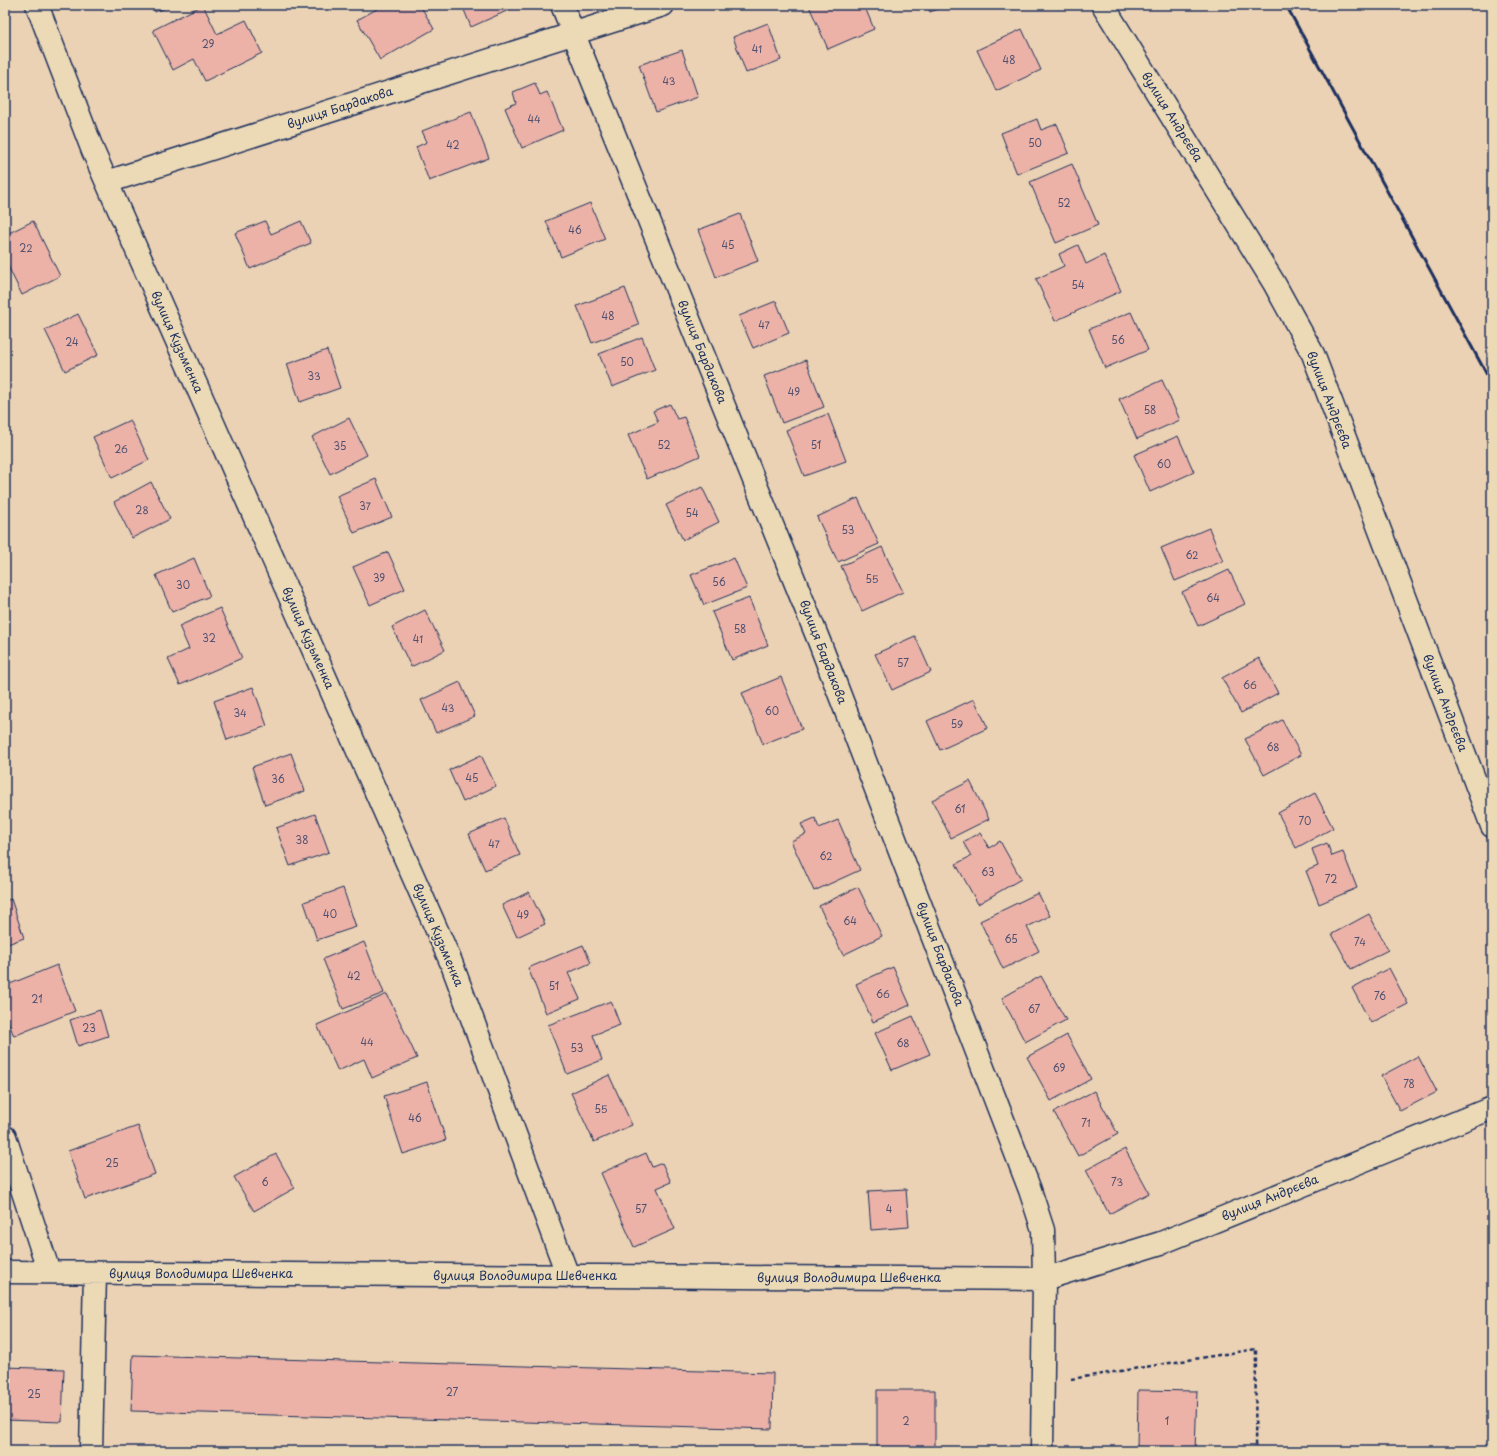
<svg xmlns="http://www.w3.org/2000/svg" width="1497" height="1456" viewBox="0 0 1497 1456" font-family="'Playpen Sans',sans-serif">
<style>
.building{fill:#ecb2a7;stroke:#1b2f5e}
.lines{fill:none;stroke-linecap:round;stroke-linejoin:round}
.street-casing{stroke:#1b2f5e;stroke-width:25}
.path{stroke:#1b2f5e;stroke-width:2.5;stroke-dasharray:4 3;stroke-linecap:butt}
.street{stroke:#ecdab7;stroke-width:22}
.rail{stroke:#1b2f5e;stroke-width:3}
.labels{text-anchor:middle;stroke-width:4;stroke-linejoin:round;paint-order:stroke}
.number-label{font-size:10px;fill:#4f5070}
.street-label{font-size:12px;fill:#1b2f5e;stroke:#ecdab7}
</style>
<rect width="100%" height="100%" fill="#ecd2b4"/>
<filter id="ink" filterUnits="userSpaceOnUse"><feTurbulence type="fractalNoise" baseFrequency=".025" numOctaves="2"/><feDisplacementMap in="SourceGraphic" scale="8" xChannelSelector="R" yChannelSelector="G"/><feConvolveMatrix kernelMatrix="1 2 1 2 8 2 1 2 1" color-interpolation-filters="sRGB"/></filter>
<g filter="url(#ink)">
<path class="building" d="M152,5H173L155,12Z
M203,5L217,34L246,20L262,53L205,81L194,59L173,70L153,30Z
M384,5H420L434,29L380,60L357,20Z
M462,5H509L511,9L471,27Z
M812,5H864L874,29L828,49L809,6Z
M927,5H949L930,12Z
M768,23L781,60L746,73L733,37Z
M1022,29L1041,70L996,91L977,50Z
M682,50L698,97L656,112L639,65Z
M535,83L540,95L547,92L563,130L522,148L505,108L516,103L513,92Z
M471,112L489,158L429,181L416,147L427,142L422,131Z
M1037,119L1041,130L1057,124L1069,153L1017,174L1001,133Z
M1072,164L1098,225L1056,243L1030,182Z
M5,179L9,188L5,190Z
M590,203L605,239L561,257L546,221Z
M740,214L758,261L716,277L698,230Z
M33,221L60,276L22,295L5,260V235Z
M265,221L271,234L301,221L311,243L250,269L235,233Z
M1078,245L1086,264L1104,255L1121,291L1055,321L1036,279L1064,266L1059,254Z
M625,288L639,325L592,343L577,306Z
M776,301L789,333L753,348L739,316Z
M1131,312L1148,350L1105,368L1089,329Z
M78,314L98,355L65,371L45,330Z
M642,337L655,370L612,387L599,354Z
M327,350L340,388L300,402L287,364Z
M806,360L824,407L782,423L764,376Z
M1162,380L1180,420L1137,439L1119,399Z
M670,404L677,419L684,417L700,456L647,479L628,435L658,422L653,411Z
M828,414L846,461L804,476L786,430Z
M349,418L367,455L330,474L312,437Z
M130,420L149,460L112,478L93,437Z
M1178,436L1194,472L1150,492L1134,455Z
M376,479L392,517L354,533L337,496Z
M151,482L170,519L132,538L114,502Z
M702,487L719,522L683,540L666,505Z
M858,498L879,544L838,562L817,517Z
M1209,528L1223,561L1175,581L1161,548Z
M882,547L903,592L862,611L841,566Z
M388,552L405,589L370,605L353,567Z
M194,558L210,596L172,612L156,575Z
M734,558L747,588L704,605L691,575Z
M1229,570L1245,604L1198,626L1182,592Z
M749,598L768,645L732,660L712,612Z
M220,608L242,658L180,685L168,659L189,649L179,626Z
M425,610L445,650L411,667L392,627Z
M915,636L931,672L892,690L875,654Z
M1259,658L1278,693L1241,713L1222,678Z
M781,677L802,729L763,744L742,693Z
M460,682L475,716L436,733L421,700Z
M253,687L267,726L227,740L214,701Z
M974,699L988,728L940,750L927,721Z
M1282,720L1301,755L1264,775L1245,739Z
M291,753L305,791L265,805L252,767Z
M481,755L496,786L463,802L449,770Z
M970,781L989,819L951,838L932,800Z
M1315,793L1333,828L1296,848L1278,813Z
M315,814L329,852L290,866L276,828Z
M504,818L520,855L485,870L469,834Z
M815,818L819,828L838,820L860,870L814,891L791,841L806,834L801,824Z
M980,833L989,848L1000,841L1021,879L978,904L956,864L971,856L963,842Z
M1327,843L1332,856L1343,852L1357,888L1319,904L1306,871L1318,866L1312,849Z
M858,887L882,936L843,955L819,906Z
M343,888L356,927L317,940L304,902Z
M529,892L545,924L517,937L502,905Z
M1038,893L1050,916L1027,927L1039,951L1003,969L980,921Z
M11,899L24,938L5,945V901Z
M1369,914L1388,950L1351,969L1332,934Z
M364,942L384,993L343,1009L323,959Z
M583,945L591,963L568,973L580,999L546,1013L528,968Z
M57,965L75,1011L14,1036L5,1014V986Z
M893,967L910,1005L873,1022L856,984Z
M1389,968L1408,1004L1371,1023L1352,988Z
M1041,976L1066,1020L1025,1042L1002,998Z
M387,994L417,1058L372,1078L364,1059L338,1071L317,1025Z
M611,1001L620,1025L593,1035L602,1060L567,1074L548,1025Z
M100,1010L108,1036L78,1046L70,1020Z
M913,1016L930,1054L892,1070L875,1033Z
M1067,1035L1091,1079L1051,1101L1027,1057Z
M1418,1056L1437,1092L1400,1111L1381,1076Z
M609,1075L632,1125L594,1142L571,1093Z
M427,1082L446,1140L403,1154L384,1096Z
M1094,1091L1118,1134L1078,1156L1054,1112Z
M138,1126L155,1174L85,1199L68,1151Z
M1125,1149L1149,1193L1109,1214L1086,1170Z
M646,1153L652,1167L662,1163L671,1182L657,1188L675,1229L634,1247L601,1173Z
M276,1154L295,1188L254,1211L234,1177Z
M906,1189L909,1227L871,1230L868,1191Z
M133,1355L773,1373L772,1429L131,1411Z
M5,1367L64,1369L62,1422L5,1420Z
M877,1390H935V1451H877Z
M1138,1390L1197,1391L1195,1451H1137Z"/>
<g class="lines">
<g class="street-casing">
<path id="street" d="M37,5L93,151L451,962L568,1276
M562,5L819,641L1030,1190L1043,1230L1044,1279L1042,1451
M1103,5L1274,283L1313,354L1492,826
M107,182L663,5
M5,1137L49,1272
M5,1272L1044,1279L1161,1243L1492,1108
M91,1451L95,1273"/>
</g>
<path class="path" d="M1071,1379L1256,1349L1255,1451"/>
<use href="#street" class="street"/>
<path class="rail" d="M1286,5L1492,384"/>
</g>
</g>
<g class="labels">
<g class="number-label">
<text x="208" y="48">29</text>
<text x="757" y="53">41</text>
<text x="1009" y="64">48</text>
<text x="669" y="85">43</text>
<text x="534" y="123">44</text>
<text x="1035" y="147">50</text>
<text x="453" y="149">42</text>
<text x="1064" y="207">52</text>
<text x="575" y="234">46</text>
<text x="728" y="249">45</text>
<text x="26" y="252">22</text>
<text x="1078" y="289">54</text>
<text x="608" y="320">48</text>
<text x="764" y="329">47</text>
<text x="1118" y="344">56</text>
<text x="72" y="346">24</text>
<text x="627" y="366">50</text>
<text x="314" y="380">33</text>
<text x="794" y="396">49</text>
<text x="1150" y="414">58</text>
<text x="664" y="449">52</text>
<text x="816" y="449">51</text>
<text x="340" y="450">35</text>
<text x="121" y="453">26</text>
<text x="1164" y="468">60</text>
<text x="365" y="510">37</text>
<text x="142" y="514">28</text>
<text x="692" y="517">54</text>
<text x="848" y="534">53</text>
<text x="1192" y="559">62</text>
<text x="379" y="582">39</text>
<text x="872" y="583">55</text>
<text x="719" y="586">56</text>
<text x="183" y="589">30</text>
<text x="1213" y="602">64</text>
<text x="740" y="633">58</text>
<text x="209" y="642">32</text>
<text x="418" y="643">41</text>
<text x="903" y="667">57</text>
<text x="1250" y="689">66</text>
<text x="448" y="712">43</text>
<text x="772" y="715">60</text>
<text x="240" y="717">34</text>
<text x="957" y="728">59</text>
<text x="1273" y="751">68</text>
<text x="472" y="782">45</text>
<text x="278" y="783">36</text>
<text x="960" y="813">61</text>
<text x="1305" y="825">70</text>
<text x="302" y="844">38</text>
<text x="494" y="848">47</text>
<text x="826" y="860">62</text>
<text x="988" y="876">63</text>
<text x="1331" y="883">72</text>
<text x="330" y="918">40</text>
<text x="523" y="919">49</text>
<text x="850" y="925">64</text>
<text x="1011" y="943">65</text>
<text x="1360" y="946">74</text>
<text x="354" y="980">42</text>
<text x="554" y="990">51</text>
<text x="883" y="998">66</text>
<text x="1380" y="1000">76</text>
<text x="37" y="1003">21</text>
<text x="1034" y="1013">67</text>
<text x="89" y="1032">23</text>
<text x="367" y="1046">44</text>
<text x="903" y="1047">68</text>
<text x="577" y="1052">53</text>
<text x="1059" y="1072">69</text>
<text x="1409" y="1088">78</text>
<text x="601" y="1113">55</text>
<text x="415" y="1122">46</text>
<text x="1086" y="1127">71</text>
<text x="112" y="1167">25</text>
<text x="265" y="1186">6</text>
<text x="1117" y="1186">73</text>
<text x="641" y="1213">57</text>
<text x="889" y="1213">4</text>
<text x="452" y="1396">27</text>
<text x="34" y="1398">25</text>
<text x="906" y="1425">2</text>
<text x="1167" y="1425">1</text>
</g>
<g class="street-label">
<text transform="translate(340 108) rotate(-18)" y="4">вулиця Бардакова</text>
<text transform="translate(1172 117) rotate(58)" y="4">вулиця Андрєєва</text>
<text transform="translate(177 342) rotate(66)" y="4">вулиця Кузьменка</text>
<text transform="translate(702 352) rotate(68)" y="4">вулиця Бардакова</text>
<text transform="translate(1329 400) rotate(69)" y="4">вулиця Андрєєва</text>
<text transform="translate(308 638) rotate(66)" y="4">вулиця Кузьменка</text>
<text transform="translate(823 652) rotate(69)" y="4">вулиця Бардакова</text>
<text transform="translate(1445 703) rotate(69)" y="4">вулиця Андрєєва</text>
<text transform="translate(438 935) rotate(67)" y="4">вулиця Кузьменка</text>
<text transform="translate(940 954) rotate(69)" y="4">вулиця Бардакова</text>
<text transform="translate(1270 1198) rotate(-22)" y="4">вулиця Андрєєва</text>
<text x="201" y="1278">вулиця Володимира Шевченка</text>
<text x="525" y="1280">вулиця Володимира Шевченка</text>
<text x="849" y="1282">вулиця Володимира Шевченка</text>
</g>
</g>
<rect width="1497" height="1456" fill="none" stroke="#ecdab7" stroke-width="20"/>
<rect x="10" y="10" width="1477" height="1436" fill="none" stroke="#1b2f5e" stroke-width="1.5" filter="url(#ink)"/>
</svg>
